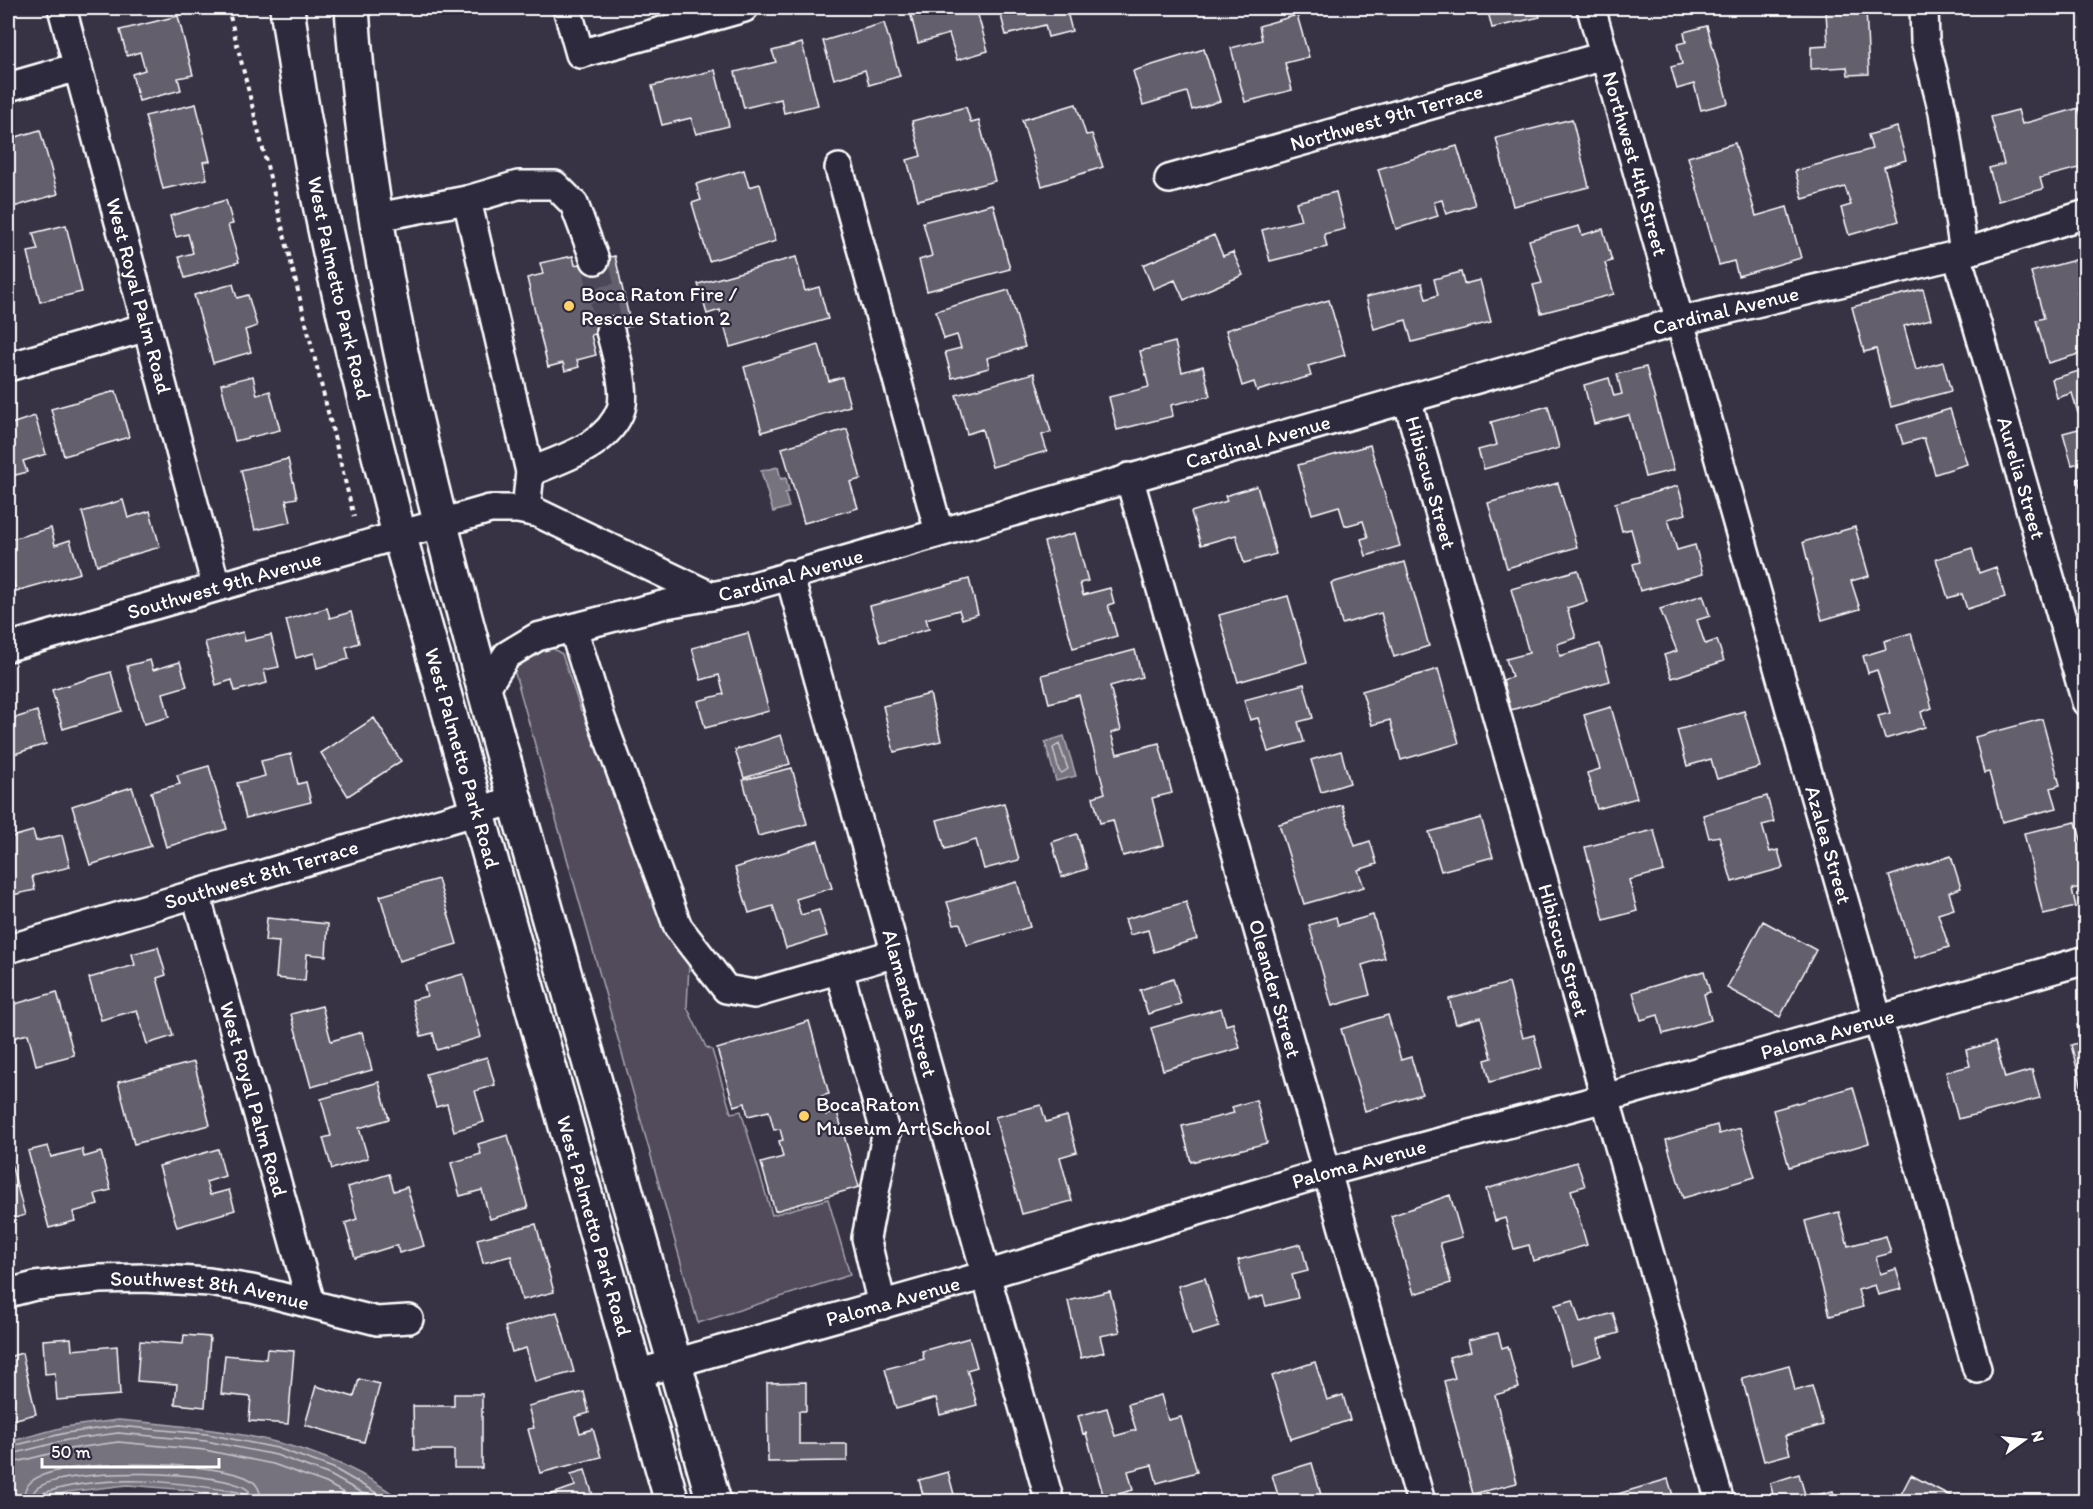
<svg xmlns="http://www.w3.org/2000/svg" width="2093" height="1509" viewBox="0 0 2093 1509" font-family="Itim,sans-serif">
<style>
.green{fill:#514c5c;stroke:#a8a6ae;stroke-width:1.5}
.water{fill:#76737f;stroke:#adabb2;stroke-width:1.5}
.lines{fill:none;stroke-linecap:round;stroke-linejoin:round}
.shore{stroke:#c8c7cc;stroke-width:1.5}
.building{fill:#635f6d;stroke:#fff;stroke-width:1.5}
.minor-tunnel{stroke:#4b4758;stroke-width:27;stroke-dasharray:27 14;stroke-linecap:butt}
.minor-casing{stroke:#fff;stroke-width:32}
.major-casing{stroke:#fff;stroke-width:38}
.path{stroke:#fff;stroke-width:4;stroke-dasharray:4.5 4.5;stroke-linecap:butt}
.minor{stroke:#2f2a3d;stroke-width:27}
.major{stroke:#2f2a3d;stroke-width:33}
.poi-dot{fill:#ffd166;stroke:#2f2a3d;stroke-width:2}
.labels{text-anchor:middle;stroke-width:4.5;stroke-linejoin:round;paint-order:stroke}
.street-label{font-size:21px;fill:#fff;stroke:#2f2a3d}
.poi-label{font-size:21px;fill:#fff;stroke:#2f2a3d;text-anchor:start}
</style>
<rect width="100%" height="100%" fill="#373345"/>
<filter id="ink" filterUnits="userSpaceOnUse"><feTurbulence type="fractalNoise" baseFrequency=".0167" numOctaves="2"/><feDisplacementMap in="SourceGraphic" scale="12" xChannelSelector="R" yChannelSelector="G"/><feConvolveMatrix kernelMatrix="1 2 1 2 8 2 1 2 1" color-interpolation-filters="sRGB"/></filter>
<g filter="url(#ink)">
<path class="green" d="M550,643L555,650L562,654L581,711L593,709L689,964L687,1007L706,1047L712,1050L731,1113L741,1111L772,1215L828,1199L850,1275L698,1323L514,670V666Z"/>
<path class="water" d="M778,467L781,479L786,478L789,492L785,493L789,507L773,512L761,471Z
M1064,736L1076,776L1056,781L1045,742Z
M118,1420C215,1429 322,1437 402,1501H248L188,1490L127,1485L68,1492L35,1501H8V1442L64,1427Z"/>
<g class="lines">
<path class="shore" d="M1059,744L1068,769L1062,773L1059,771L1053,748Z
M8,1447L66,1433L118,1426L207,1434L277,1448L333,1468L392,1502
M8,1455L67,1440L118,1433L206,1441L276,1455L330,1475L378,1502
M8,1464L69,1449L118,1442L205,1450L273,1464L326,1483L360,1502
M23,1502C23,1494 25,1486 32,1481C62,1457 214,1461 249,1479C257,1483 261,1492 261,1502
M32,1502C32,1497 32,1493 36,1489C60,1467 227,1469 249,1491L252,1502
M39,1502L43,1493C107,1473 173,1481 238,1492L243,1495L245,1502"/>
</g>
<path class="building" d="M113,8H137L115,13Z
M927,8H976L988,51L957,60L949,34L918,43L910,12Z
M999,8H1066L1072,31L1048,37L1045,25L1006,35Z
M1134,8H1162L1136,14Z
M1487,8H1538L1540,17L1492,28Z
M1794,8H1866L1869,74L1848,75L1847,67L1811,69V47L1828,46L1826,11L1795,12Z
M1297,15L1309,57L1285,63L1292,90L1245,102L1231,48L1262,40L1259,26Z
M178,16L193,75L178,78L181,90L139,101L132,74L145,70L140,52L127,56L120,30Z
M884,23L900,76L869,85L865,70L834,79L823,41Z
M1707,26L1728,103L1701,110L1694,84L1677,89L1671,67L1682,64L1677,44L1686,42L1684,32Z
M8,28L12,44L8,45Z
M802,43L818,105L784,113L781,99L744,108L735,72L776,62L772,51Z
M1204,49L1220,101L1192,110L1187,92L1143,105L1133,71Z
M715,70L729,126L696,134L691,118L662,125L652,86Z
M196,104L210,161L203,162L207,179L163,189L145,116Z
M1076,104L1086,135L1092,134L1103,167L1042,186L1022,120Z
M966,107L971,123L979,121L995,181L918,200L907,160L921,156L912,121Z
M2079,108L2086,132V166L2040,178L2043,189L1998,201L1989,168L2004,164L1991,117L2018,110L2022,124Z
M1572,119L1589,187L1513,206L1496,138Z
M1897,127L1906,160L1884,167L1899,221L1849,235L1841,208L1851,205L1845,187L1803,199L1795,171L1872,149L1868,135Z
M40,130L58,194L10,208L8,154L13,153L9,139Z
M1735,143L1756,216L1787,207L1801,258L1738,276L1734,261L1719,265L1688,157Z
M1457,146L1475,205L1446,214L1442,200L1434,202L1438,216L1396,229L1378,169Z
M744,170L749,187L760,184L776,241L709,261L692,203L701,200L696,184Z
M1336,192L1345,229L1324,234L1327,247L1270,261L1262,230L1301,220L1296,202Z
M226,200L233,224L228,225L239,262L185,278L179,257L193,253L188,234L176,237L170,216Z
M993,204L1010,269L927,291L919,260L932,256L923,222Z
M66,225L82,292L40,302L28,252L38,250L33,233Z
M1579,226L1582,235L1603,229L1612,261L1605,263L1614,294L1541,313L1533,285L1542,283L1529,240Z
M1214,235L1223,256L1233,252L1243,275L1184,300L1175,280L1153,289L1143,265Z
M573,256L575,265L615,256L631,326L591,335L596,355L577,360L579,367L565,371L563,363L548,367L527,278L543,274L540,263Z
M796,257L805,291L819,287L828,319L730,347L720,310L707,314L698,284Z
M2086,257V289L2077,292L2086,324V352L2048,363L2036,320L2044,318L2031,272Z
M1461,272L1464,284L1480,280L1491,322L1412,342L1406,320L1374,329L1366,297L1422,283L1426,299L1438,295L1434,279Z
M233,284L237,298L248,295L257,326L245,330L251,352L213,363L194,295Z
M1923,289L1931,319L1904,326L1916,370L1943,362L1951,391L1891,407L1876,349L1864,352L1852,307Z
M1009,290L1025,347L987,358L989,368L952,378L945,352L961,348L957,335L944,339L936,311Z
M1329,300L1345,355L1308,366L1311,376L1257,391L1254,382L1242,386L1226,330Z
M1175,342L1182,372L1203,366L1210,396L1171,405L1173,416L1117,430L1109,397L1149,387L1140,351Z
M819,345L829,381L842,377L850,406L762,432L744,367Z
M1646,367L1674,470L1645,477L1629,415L1594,424L1584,385L1609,378L1614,396L1622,394L1617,374Z
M2086,369V426L2082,412L2078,413L2072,393L2057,398L2052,379Z
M1034,373L1051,432L1042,435L1047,451L992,467L982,429L967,434L956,395Z
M253,376L257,395L270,391L280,430L235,441L221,384Z
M116,391L129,437L64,456L51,409Z
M1548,406L1559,448L1484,469L1478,450L1497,445L1491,422Z
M1950,409L1967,464L1935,474L1924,438L1903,444L1897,425Z
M35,416L46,454L23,461L27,472L8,477V425Z
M2086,427V461L2072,465L2063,433Z
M847,429L861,479L850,482L858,508L804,523L782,448Z
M1370,445L1400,546L1366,556L1361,539L1368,537L1363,521L1345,526L1339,506L1312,514L1298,465Z
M288,459L297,498L286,500L291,522L255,530L241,470Z
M2086,477V508L2078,479Z
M1558,483L1577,547L1507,568L1488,503Z
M1257,486L1276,554L1244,563L1236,535L1201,545L1191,512L1227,501L1225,496Z
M1678,486L1686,514L1668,519L1677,550L1695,545L1703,574L1640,591L1633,564L1640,562L1631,529L1622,531L1615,503Z
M123,500L128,518L150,511L160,547L97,565L82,512Z
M1855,527L1869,576L1851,581L1860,609L1822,620L1803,542Z
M51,528L55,545L70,540L80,573L16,591L8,563V540Z
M1075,533L1088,581L1080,583L1083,595L1110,588L1114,603L1108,605L1117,636L1073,648L1044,542Z
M1972,548L1979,573L1996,567L2005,597L1967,609L1962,594L1948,598L1936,559Z
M1405,562L1429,646L1394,657L1381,613L1342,624L1331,583Z
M1578,570L1587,602L1567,608L1576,638L1557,644L1560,656L1600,644L1610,681L1511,710L1503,680L1512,677L1506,659L1529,653L1511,589Z
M969,579L978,614L962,619L959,610L926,619L929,629L880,642L870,606Z
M1703,595L1710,616L1697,620L1705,644L1717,640L1724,661L1672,678L1664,655L1677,651L1660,609Z
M1288,596L1307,662L1238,682L1219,615Z
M327,608L330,618L351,612L359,643L346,647L349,659L317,668L314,653L296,658L286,620Z
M243,632L245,641L271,635L279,667L264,670L267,683L235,691L232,680L216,685L205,642Z
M748,633L769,711L705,728L698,701L724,694L719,675L701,680L692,648Z
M1911,633L1932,708L1921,712L1925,727L1885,739L1878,716L1890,713L1877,670L1868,673L1863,656L1886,649L1884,641Z
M1135,650L1142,677L1110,686L1121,730L1111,733L1117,754L1159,743L1172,793L1152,798L1164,845L1123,856L1113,820L1100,823L1093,797L1105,793L1079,695L1049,703L1042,675Z
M150,660L153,670L180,662L187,686L163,693L169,717L144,724L127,666Z
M1438,669L1459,743L1401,760L1390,720L1372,725L1362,691Z
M111,672L122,711L63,729L52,690Z
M1304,684L1313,718L1298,722L1304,742L1268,752L1258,718L1250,720L1244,700Z
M930,694L941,741L894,752L883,706Z
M8,703L12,719L37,711L46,744L8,756Z
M1611,707L1637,798L1597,809L1587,773L1600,769L1584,715Z
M1744,711L1760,767L1717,779L1711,759L1687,766L1677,730Z
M374,718L401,761L348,796L321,753Z
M2042,719L2060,785L2051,788L2057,808L2002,822L1989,772L1984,773L1975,737Z
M781,735L790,764L744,778L735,750Z
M1341,751L1350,783L1321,792L1311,760Z
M291,754L298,784L306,782L311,802L246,818L237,783L265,776L261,761Z
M209,766L227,829L166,847L151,792L180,784L177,775Z
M792,768L807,824L758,836L743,780Z
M132,787L151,846L90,865L72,806Z
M1767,796L1774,822L1762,825L1770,852L1778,850L1783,868L1732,882L1719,836L1709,838L1703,815Z
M1004,803L1019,860L984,869L976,840L945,849L937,820Z
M1342,805L1355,846L1370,841L1377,864L1358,870L1364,887L1304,904L1279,824Z
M1481,818L1493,857L1441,871L1429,832Z
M2076,822L2086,857V886L2072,889L2076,907L2043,914L2024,833Z
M1654,830L1664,871L1629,880L1637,911L1604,920L1585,847Z
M33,831L36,841L62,835L70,867L32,876L35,890L12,895L8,876V838Z
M1077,834L1087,869L1062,877L1052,842Z
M818,841L832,888L796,899L801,915L819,910L827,936L786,948L773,906L749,913L735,868Z
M1951,856L1961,888L1949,892L1954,909L1938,914L1949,947L1915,958L1889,876Z
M438,879L457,944L399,961L380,896Z
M1017,882L1030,927L967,945L960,923L954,924L947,902Z
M1186,902L1197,939L1154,952L1148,930L1130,935L1125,919Z
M1373,915L1385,958L1362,965L1370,995L1332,1006L1309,925L1336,917L1338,925Z
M267,918L328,924L326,956L307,954L305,981L276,978L279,942L265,941Z
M1763,921L1816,950L1780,1017L1727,988Z
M158,947L166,975L157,978L173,1036L147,1044L137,1010L101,1020L89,978L135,965L132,954Z
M1704,971L1710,992L1704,994L1711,1020L1663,1034L1658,1015L1641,1020L1633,992Z
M463,974L481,1037L437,1050L433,1033L421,1036L412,1000L427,996L424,985Z
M1173,979L1181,1004L1148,1014L1140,990Z
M1509,983L1523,1038L1534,1035L1542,1068L1490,1082L1485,1060L1492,1058L1481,1017L1456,1024L1449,999Z
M57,992L74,1055L36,1065L28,1034L8,1039V1006Z
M322,1006L331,1041L362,1032L372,1070L311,1087L291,1014Z
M1221,1008L1226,1025L1233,1023L1240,1048L1163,1070L1151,1028Z
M1388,1015L1401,1060L1411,1057L1422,1094L1365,1111L1341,1029Z
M809,1021L829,1094L821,1096L826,1115L837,1112L859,1187L775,1211L761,1163L783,1157L779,1141L783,1140L780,1129L774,1130L769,1111L748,1116L745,1103L734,1106L717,1049Z
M2086,1023V1087L2082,1088L2071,1045L2081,1042L2077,1025Z
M1995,1042L2005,1078L2032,1070L2040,1098L1958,1119L1946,1072L1970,1066L1966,1050Z
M487,1057L495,1085L475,1091L484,1122L454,1131L447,1104L436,1107L426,1074Z
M194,1062L210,1125L134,1144L118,1082Z
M379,1082L389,1119L359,1128L368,1158L332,1169L323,1138L331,1136L321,1099Z
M1853,1087L1869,1143L1789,1167L1773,1110Z
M1256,1100L1267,1143L1191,1162L1182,1126L1234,1113L1232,1107Z
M1041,1105L1046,1122L1067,1116L1077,1152L1060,1157L1072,1201L1022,1214L995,1117Z
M1717,1125L1719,1134L1740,1128L1755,1177L1683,1198L1666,1140Z
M508,1135L528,1208L490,1219L482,1190L460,1196L451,1163L481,1154L478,1144Z
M48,1146L51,1157L82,1149L84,1157L101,1152L111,1190L95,1194L98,1205L73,1212L75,1221L49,1228L28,1151Z
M218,1149L225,1176L206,1182L210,1195L229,1190L235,1210L177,1227L159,1166Z
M10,1160L25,1215L8,1220V1161Z
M1577,1162L1585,1186L1571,1190L1587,1245L1533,1261L1529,1245L1514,1249L1505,1218L1495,1221L1486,1189Z
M389,1174L394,1191L407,1187L424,1246L399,1253L397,1245L355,1258L345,1223L357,1219L348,1187Z
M1450,1195L1462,1237L1440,1243L1451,1283L1414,1294L1391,1216Z
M1839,1212L1848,1246L1886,1236L1891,1253L1876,1257L1880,1274L1896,1269L1902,1289L1878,1295L1875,1285L1858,1290L1863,1307L1830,1316L1805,1221Z
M536,1224L554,1292L522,1300L511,1256L483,1263L477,1239Z
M1301,1244L1308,1271L1292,1275L1298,1298L1266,1306L1263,1296L1248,1300L1238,1260Z
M1205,1278L1219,1327L1192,1335L1178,1286Z
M1110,1291L1120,1332L1100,1336L1104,1352L1081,1358L1068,1301Z
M1573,1300L1580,1323L1613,1313L1619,1333L1598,1339L1602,1356L1572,1365L1555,1305Z
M557,1312L574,1372L535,1382L526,1348L512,1352L505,1327Z
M1498,1333L1502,1348L1508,1346L1519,1388L1495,1395L1517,1483L1473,1494L1444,1381L1455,1378L1449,1357L1471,1351L1468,1340Z
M184,1335L210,1337L205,1407L175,1404L177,1384L137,1381L140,1341L183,1344Z
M71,1338L72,1350L117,1346L120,1395L57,1400L55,1373L45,1374L43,1340Z
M969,1338L977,1367L967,1370L977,1405L940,1415L936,1398L896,1409L885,1369L924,1359L922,1351Z
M267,1349L294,1351L288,1424L249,1421L251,1397L221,1394L225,1355L266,1359Z
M22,1353L36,1414L8,1421V1357Z
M1315,1362L1327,1400L1343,1395L1350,1420L1291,1439L1272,1376Z
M1789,1365L1795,1391L1812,1386L1823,1425L1785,1436L1790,1454L1764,1461L1742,1378Z
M359,1379L380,1384L364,1442L305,1425L316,1386L354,1397Z
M806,1382V1411H799V1444H847V1461L768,1462L767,1383Z
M584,1392L589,1413L575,1417L580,1433L593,1429L601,1457L540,1473L528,1429L534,1428L528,1406Z
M454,1394H482V1468H454V1450H414L413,1406H454Z
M1161,1395L1168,1420L1181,1417L1197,1472L1157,1483L1152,1465L1128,1471L1133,1490L1104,1498L1086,1433L1083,1434L1078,1416L1107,1408L1115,1436L1136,1430L1128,1404Z
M2086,1407V1438L2077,1410Z
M1312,1463L1323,1502H1280L1272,1475Z
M585,1470L595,1502H530L575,1486L571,1474Z
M948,1472L956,1502H925L919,1480Z
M1799,1474L1806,1498L1833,1491L1836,1502H1775L1770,1483Z
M1911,1475L1962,1502H1897Z
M1668,1479L1675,1502H1595L1594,1501Z
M1204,1494L1206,1502H1177Z"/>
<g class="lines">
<path class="minor-tunnel" d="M595,260L610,331"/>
<g class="minor-casing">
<g id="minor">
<path id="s1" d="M62,8L216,586"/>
<path d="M567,8L580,54L744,8"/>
<path id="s2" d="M1591,8L1977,1369"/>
<path d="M1924,8L1925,41L1943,112L1964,253"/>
<path d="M8,87L78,67"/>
<path d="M839,168L939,532"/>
<path id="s3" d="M1169,179L1604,56"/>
<path d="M467,200L518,185H555L574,204L595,260"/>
<path d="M377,217L467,200L530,472L526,510"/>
<path id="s4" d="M1957,255L2086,702"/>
<path d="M8,367L147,327"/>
<path id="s5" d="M1407,399L1720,1502"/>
<path d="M530,472C563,458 608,446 621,409C627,391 615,349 610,331"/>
<path id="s6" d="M1129,477L1421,1502"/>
<path id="s7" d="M789,574L1050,1502"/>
<path d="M573,628L601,718L678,927L726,989L754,994L896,953"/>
<path id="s8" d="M8,647L490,509H518L538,513L711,596L733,592L1680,321L1957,255L2086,214"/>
<path d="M485,689L507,655L537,637L666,604L711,596"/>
<path id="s9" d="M196,895L311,1303"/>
<path id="s10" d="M8,949L515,800"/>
<path d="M839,970L886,1135L866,1238L882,1305"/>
<path id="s11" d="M8,1293L35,1286L100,1279L144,1278L209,1282L252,1289L377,1321L409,1319"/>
<path id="s12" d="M636,1374L986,1275L1327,1172L1605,1098L2086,960"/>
</g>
</g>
<g class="major-casing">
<g id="major">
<path id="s13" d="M287,8C293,48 298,89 306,129C329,266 365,400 399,534L672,1502"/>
<path d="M352,8C368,260 434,507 501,750C570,1001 643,1251 714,1502"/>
</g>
</g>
<path class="path" d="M228,8L354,517"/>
<use href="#minor" class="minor"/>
<use href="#major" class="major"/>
</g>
</g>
<g class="poi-dot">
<circle cx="569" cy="306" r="6"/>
<circle cx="804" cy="1116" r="6"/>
</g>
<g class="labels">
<g class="street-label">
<text dy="7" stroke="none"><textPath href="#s3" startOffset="226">Northwest 9th Terrace</textPath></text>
<text dy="7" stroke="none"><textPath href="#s2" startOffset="162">Northwest 4th Street</textPath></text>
<text dy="7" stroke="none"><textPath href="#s13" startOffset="285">West Palmetto Park Road</textPath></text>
<text dy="7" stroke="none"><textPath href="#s1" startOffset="298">West Royal Palm Road</textPath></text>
<text dy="7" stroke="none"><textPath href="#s8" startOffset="1796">Cardinal Avenue</textPath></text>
<text dy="7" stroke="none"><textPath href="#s8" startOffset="1310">Cardinal Avenue</textPath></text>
<text dy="7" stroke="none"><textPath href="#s4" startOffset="232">Aurelia Street</textPath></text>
<text dy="7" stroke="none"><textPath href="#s5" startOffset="87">Hibiscus Street</textPath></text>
<text dy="7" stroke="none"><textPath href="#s8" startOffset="824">Cardinal Avenue</textPath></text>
<text dy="7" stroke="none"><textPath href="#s8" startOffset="225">Southwest 9th Avenue</textPath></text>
<text dy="7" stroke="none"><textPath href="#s13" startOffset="771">West Palmetto Park Road</textPath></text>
<text dy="7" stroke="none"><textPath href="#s2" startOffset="870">Azalea Street</textPath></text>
<text dy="7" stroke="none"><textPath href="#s10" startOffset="264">Southwest 8th Terrace</textPath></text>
<text dy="7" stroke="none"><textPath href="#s5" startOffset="573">Hibiscus Street</textPath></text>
<text dy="7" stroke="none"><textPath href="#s6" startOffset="532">Oleander Street</textPath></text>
<text dy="7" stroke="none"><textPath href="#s7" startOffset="446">Alamanda Street</textPath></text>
<text dy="7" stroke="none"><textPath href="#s12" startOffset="1239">Paloma Avenue</textPath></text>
<text dy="7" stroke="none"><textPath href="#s9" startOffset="212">West Royal Palm Road</textPath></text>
<text dy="7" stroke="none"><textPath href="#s12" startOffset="753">Paloma Avenue</textPath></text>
<text dy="7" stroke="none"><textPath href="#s13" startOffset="1257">West Palmetto Park Road</textPath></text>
<text dy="7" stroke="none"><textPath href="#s11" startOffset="204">Southwest 8th Avenue</textPath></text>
<text dy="7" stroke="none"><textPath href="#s12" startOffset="267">Paloma Avenue</textPath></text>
</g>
<g class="poi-label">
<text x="581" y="301">Boca Raton Fire /<tspan x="581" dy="24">Rescue Station 2</tspan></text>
<text x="816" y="1111">Boca Raton<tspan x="816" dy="24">Museum Art School</tspan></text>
</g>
</g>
<rect width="2093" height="1509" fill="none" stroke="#2f2a3d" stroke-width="30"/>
<rect x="15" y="15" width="2063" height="1479" fill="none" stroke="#fff" stroke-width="2" filter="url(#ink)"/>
<g transform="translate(2024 1440) rotate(75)" stroke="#2f2a3d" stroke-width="4.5" paint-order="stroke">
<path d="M0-4.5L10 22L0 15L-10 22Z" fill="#ffffff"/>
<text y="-9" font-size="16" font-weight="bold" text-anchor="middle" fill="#ffffff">N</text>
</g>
<path d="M42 1458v9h177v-9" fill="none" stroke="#ffffff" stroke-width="3"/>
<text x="51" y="1458" font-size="18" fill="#ffffff" stroke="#2f2a3d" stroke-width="4.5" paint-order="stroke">50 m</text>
</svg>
